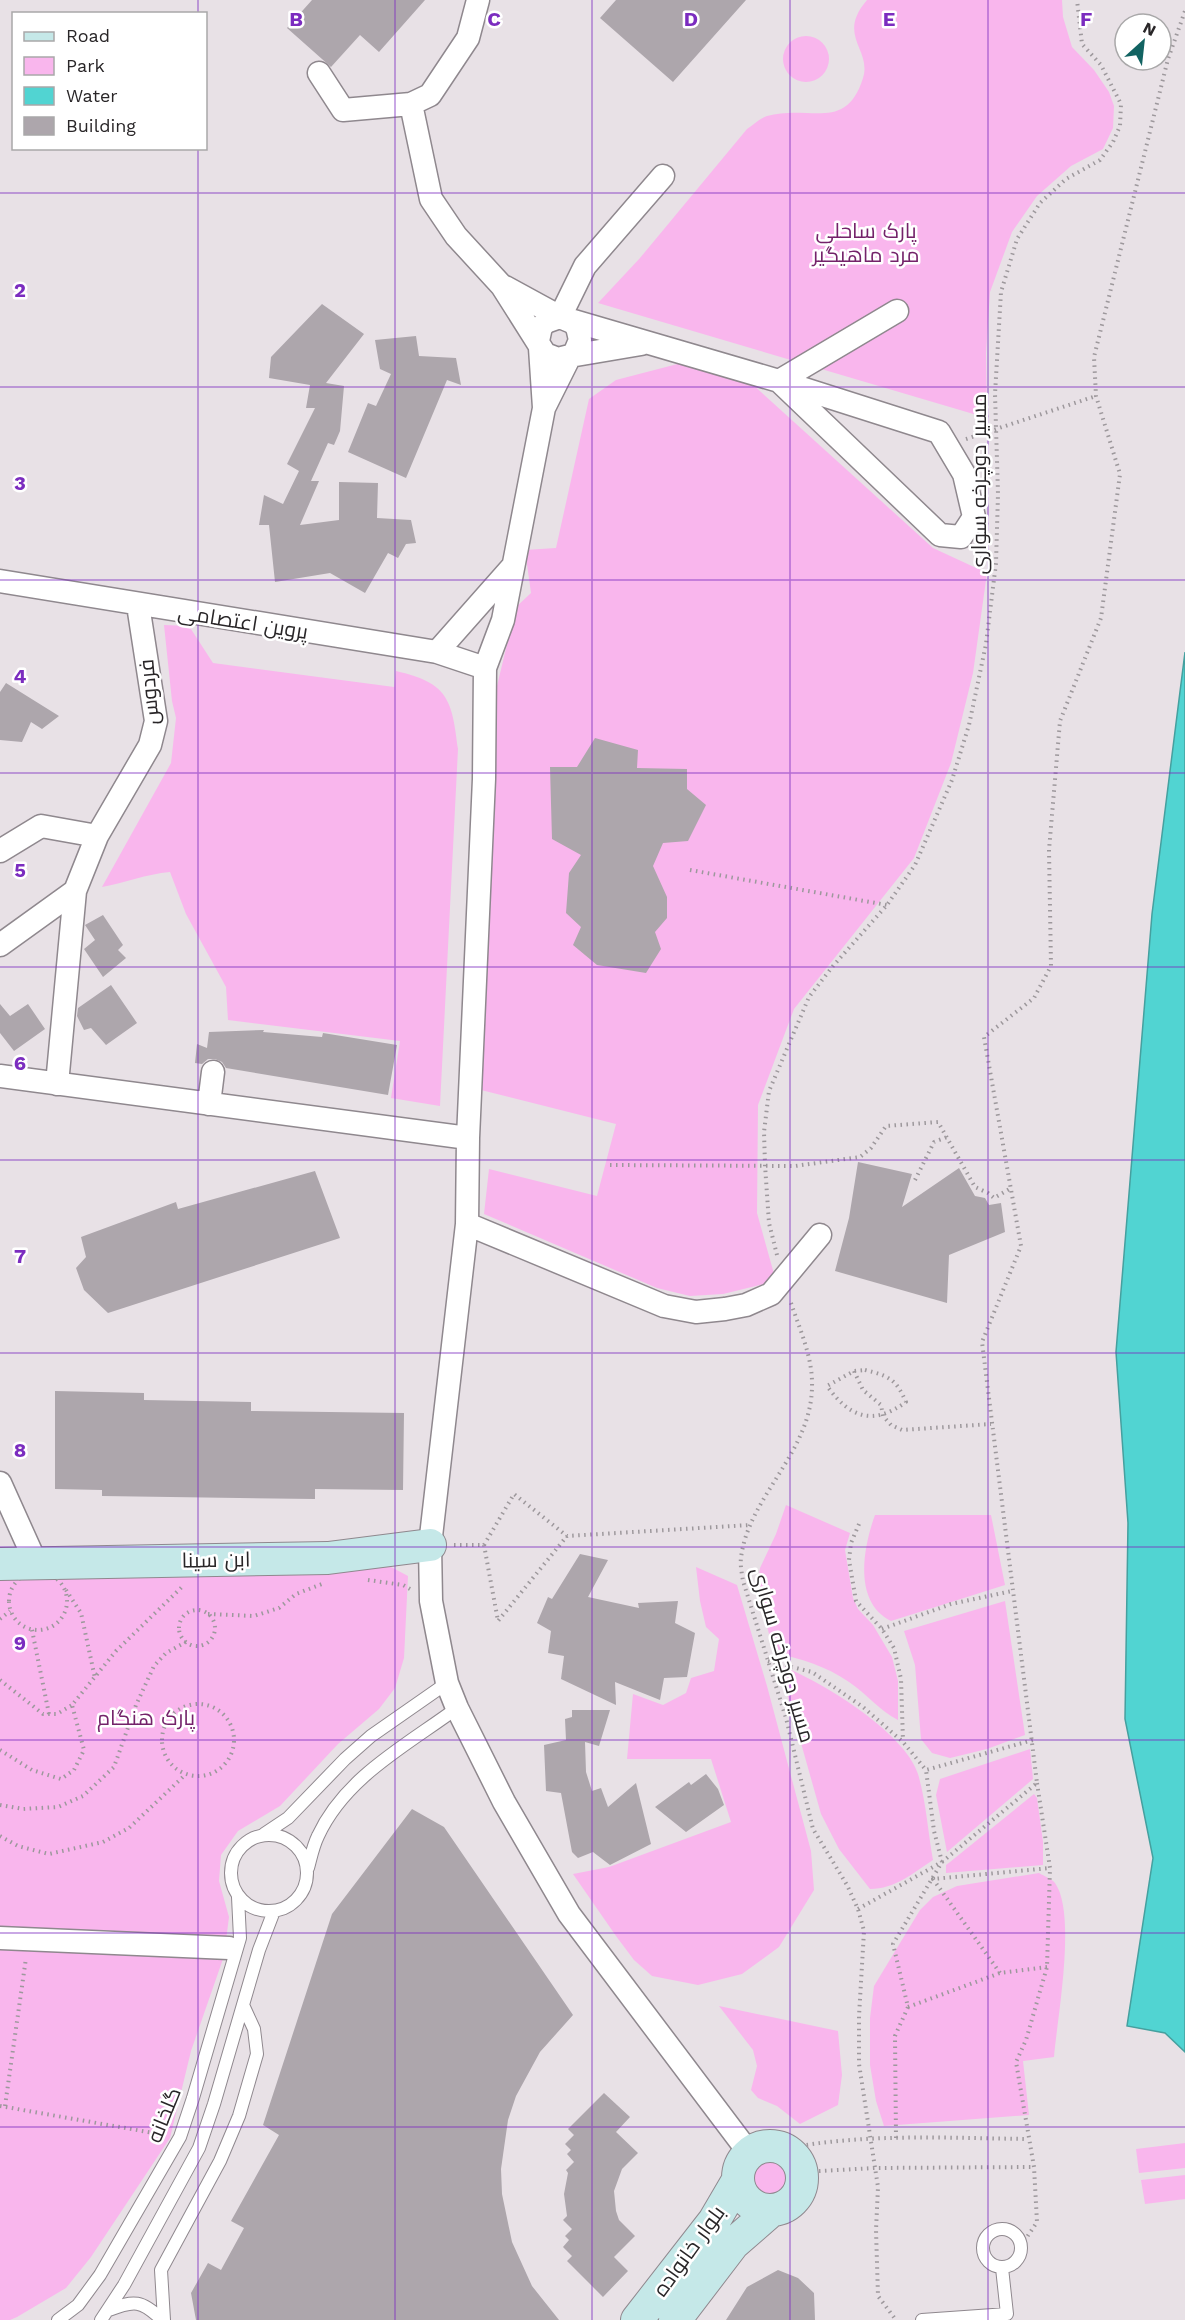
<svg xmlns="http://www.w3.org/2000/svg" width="1185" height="2320" viewBox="0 0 1185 2320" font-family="'Work Sans',Cairo,sans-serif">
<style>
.green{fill:#f9b6ed}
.water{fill:#51d4d2;stroke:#45a09f;stroke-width:1.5}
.building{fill:#ada6ac}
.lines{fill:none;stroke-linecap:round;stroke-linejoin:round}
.lane-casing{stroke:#8f888e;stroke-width:14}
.street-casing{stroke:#8f888e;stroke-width:25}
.secondary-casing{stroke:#8f888e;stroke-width:34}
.path{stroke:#9d989c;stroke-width:4;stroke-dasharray:1.5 4.5;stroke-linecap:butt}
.lane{stroke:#fff;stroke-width:12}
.street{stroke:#fff;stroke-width:22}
.secondary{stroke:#c5e8e8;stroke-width:32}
.grid{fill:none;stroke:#7b2cbf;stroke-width:1.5;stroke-opacity:0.55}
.labels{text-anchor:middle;stroke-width:5;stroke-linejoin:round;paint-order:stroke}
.park-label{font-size:21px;fill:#74226a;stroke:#fff}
.street-label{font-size:21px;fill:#292628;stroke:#fff}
.grid-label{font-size:20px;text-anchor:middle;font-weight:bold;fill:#7b2cbf;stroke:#fff;stroke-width:5;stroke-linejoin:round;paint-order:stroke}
</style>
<rect width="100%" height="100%" fill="#e8e1e6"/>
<path class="green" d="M867,0H1062L1063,17L1072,47L1094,70L1109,92L1114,106L1113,128L1103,149L1071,166L1037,196L1012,232L990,292L986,353L987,418L598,303L640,258L747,129C753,125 760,118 767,116C809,104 846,133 863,78C872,49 836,36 867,0Z
M783 59a23 23 0 1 1 46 0a23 23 0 1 1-46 0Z
M689,361L750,382L933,548L987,573L973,673L951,763L914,858L794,1009L758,1105L757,1213L776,1281L723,1294L690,1296L657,1288L484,1214L489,1169L597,1196L616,1124L481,1090L496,690L516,607L531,593L525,550L556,548L589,399L616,380Z
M164,625L189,626L213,663L394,687L396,671C448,683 452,699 458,749L440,1106L391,1098L400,1041L228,1020L226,987L186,914L170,872C146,874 125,883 102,887L171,763L176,718L172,701Z
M786,1505L850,1533L845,1550L853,1598L858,1609L873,1625L892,1657L898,1681V1720C880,1711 867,1694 849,1682C826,1666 802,1659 774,1653L757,1588L760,1568L776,1534Z
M875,1515H991L1005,1585L891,1621C853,1602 863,1548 875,1515Z
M391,1567L408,1576L404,1658L395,1688L379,1709L338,1744L280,1806L238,1831L221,1855L219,1881L229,1917L224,1956L191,2051L170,2138L91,2257L66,2288L17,2317L10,2320H0V1576Z
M696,1567L737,1585L767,1686L811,1851L814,1890L779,1947L742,1974L698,1985L652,1976L634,1960L616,1936L573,1874L609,1867L731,1822L711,1759H627L633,1694L663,1705L686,1693L691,1678L714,1671L719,1639L706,1627L700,1601Z
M1005,1601L1025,1735L987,1749L950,1758L932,1753L921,1739L915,1665L904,1631Z
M779,1665C818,1679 905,1732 918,1774C926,1801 928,1832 933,1860C913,1873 895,1889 870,1889L839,1849L821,1814Z
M1030,1749L1033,1779L947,1852L936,1795L940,1779Z
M1034,1794L1037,1798L1043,1842V1865L946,1873V1865L950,1862Z
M1039,1873C1044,1876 1052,1879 1055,1883C1077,1914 1057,2019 1054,2057L1023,2061L1029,2115L884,2126L876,2101L870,2065V2018L874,1986L920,1910L933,1897L957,1886Z
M719,2006L838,2031L842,2075L838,2105L800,2124L777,2106L758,2098L751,2090L757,2066L753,2050Z
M1185,2143V2168L1139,2173L1136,2149Z
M746 2179a23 23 0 1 1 46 0a23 23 0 1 1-46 0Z
M1185,2175V2199L1145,2204L1141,2180Z"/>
<path class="water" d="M1185,652V2052L1165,2033L1127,2026L1153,1858L1125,1719L1128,1523L1116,1352L1152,914Z"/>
<path class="building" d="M312,0H425L379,52L360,35L331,67L287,28Z
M616,0H746L673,82L600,18Z
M322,304L364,334L326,383L344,386L340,431L334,445L328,443L311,481H319L300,525L339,520V482L378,483L377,518L411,520L416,543L406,544L398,558L388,553L365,593L330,573L275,582L269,525H259L264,495L283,504L299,471L287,464L315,408H306L310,385L269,378L271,357Z
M416,336L419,356L456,358L461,385L447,380L406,478L348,452L368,403L376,406L391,374L380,369L375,340Z
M6,683L59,716L42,729L31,722L22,742L0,740V692Z
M595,738L638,750L637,768L687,769V789L706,805L688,841L663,843L653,866L667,897V918L655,932L661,949L646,973L597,965L573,945L581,927L566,913L569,873L581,855L552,839L550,767H577Z
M103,915L123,945L118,950L126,958L103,977L84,949L95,940L85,925Z
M111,985L137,1023L106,1045L91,1028L84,1030L77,1016L78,1008Z
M0,1004L10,1016L28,1004L45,1029L14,1051L0,1033Z
M264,1030L263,1032L322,1037L323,1033L397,1045L388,1095L226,1068L222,1062L215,1059H208L202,1064L195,1063L197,1044L207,1048L209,1032Z
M858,1162L912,1174L902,1207L959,1168L975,1196L985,1198L989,1205L1001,1203L1005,1232L949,1255L947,1303L835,1271L849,1218Z
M315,1171L340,1238L108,1313L84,1290L76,1268L86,1257L81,1237L176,1202L178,1209Z
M55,1391L144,1393V1400L251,1402V1411L404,1413L403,1490L315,1489V1499L102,1496V1490L55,1489Z
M580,1554L608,1560L588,1597L639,1608L638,1603L678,1601L675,1623L695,1633L687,1677L664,1678L660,1700L615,1682L616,1705L561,1679L564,1656L548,1653L551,1631L537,1623L548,1597L552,1599Z
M572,1710H610L599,1746L585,1742L586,1772L592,1791L601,1788L608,1807L636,1783L651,1844L610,1865L593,1852L578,1858L572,1852L561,1793L546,1791L544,1745L566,1740L565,1719L572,1717Z
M706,1774L718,1789L724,1805L686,1832L655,1807L689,1782L691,1785Z
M412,1809L444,1827L573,2015L540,2052L516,2096L508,2120L501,2169L502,2194L512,2242L532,2286L559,2320H196L191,2293L208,2263L221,2270L244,2228L231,2221L279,2135L263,2125L332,1914Z
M604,2093L630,2117L616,2132L638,2153L622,2169L614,2191L616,2211L619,2220L635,2236L614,2257L628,2271L603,2297L567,2261L572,2256L563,2247L569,2240L565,2236L572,2229L563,2220L567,2216L564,2194L568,2173L566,2170L574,2162L567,2154L571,2150L565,2144L574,2135L568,2129Z
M778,2270L798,2278L814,2293L815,2320H726L747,2287Z"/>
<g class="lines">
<g class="lane-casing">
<path id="lane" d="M264,1834L288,1818L345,1759L371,1736L447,1683
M231 1873a38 38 0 1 1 76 0a38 38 0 1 1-76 0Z
M308,1868C311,1857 313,1846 318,1836C345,1777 407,1745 457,1708
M983 2248a19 19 0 1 1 38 0a19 19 0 1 1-38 0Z
M109,2310C134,2300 142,2300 162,2320
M58,2320L78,2305L100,2275L180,2137L193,2098L240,1938L238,1897
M101,2320L124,2285L199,2148L214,2104L259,1950L274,1911
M164,2320L161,2270L220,2161L239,2116L257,2054L254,2029L243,2005
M922,2320L1007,2314L1002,2268"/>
</g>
<g class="street-casing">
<path id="street" d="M319,73L343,110L411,104L430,95L468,38L478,0
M411,104L431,199L456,236L502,286L545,354L558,359L570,356L575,352L580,340L577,327L572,322L560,317L546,322L541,327L538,341
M505,287L560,317L585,266L663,176
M567,319L779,381L939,432L964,474L974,517L961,537L940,535L779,381
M540,348L544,408L503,620L485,668L484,779L468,1138L467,1224L430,1545L431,1601L447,1683L457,1708L504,1802L569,1914L750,2154
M779,381L897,311
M544,408L570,356L641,344
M0,581L437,652L485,668
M437,652L513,566
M0,851L41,826L97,836
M0,945L75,891L97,836L150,745L156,721L138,605
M0,1076L468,1138
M57,1084L75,891
M209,1104L213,1072
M467,1224L664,1306L696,1312L725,1309L746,1305L771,1294L820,1235
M0,1483L36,1563
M0,1938L229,1948"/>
</g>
<g class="secondary-casing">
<path id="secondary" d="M0,1564L328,1558L430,1545
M738 2178a32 32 0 1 1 64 0a32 32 0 1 1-64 0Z
M637,2320L714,2221L738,2180
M675,2320L733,2244L772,2210"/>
</g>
<path class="path" d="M966,439L1096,396
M690,870L887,905
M610,1165L795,1166L860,1157L871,1148L886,1126L938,1122L975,1187L988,1193L994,1198L1011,1188
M915,1180L934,1142L947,1137
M777,1255L769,1223L765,1165L764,1132L769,1091L809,997L833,966L887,905L915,865L952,780L969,725L986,644L996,563L998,494L995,394L1001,292L1017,239L1040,203L1066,179L1100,160L1113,142L1120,126L1121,104L1101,65L1082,44L1077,0
M791,1303C800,1330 813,1358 812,1387C811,1453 748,1497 741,1558C740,1565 742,1574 743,1581L786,1718L813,1829L847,1885L858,1909L864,1931L859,2016V2064L878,2187L876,2230L878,2296L896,2320
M865,1370C889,1376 896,1379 906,1402C873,1426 850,1418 827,1386L854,1371Z
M854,1371L863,1390L881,1405L883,1416L891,1425L902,1430L991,1424
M859,1524L851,1543L849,1560L856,1601L882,1629L894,1648L901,1679L903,1741
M454,1545H484L514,1494L567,1536L750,1525
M484,1545L498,1621L567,1536
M9 1601a29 29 0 1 1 58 0a29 29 0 1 1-58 0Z
M368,1580L403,1585L410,1589
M66,1590L81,1613L95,1678
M179 1628a18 18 0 1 1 36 0a18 18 0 1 1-36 0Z
M208,1614L254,1616L279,1608L296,1594L322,1584
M0,1619L10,1611
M882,1629L951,1604L1012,1591
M32,1630L49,1714
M768,1661L812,1672L863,1707L903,1742L926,1770L1033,1740
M0,1680L43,1714H57L72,1705
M162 1740a36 36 0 1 1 72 0a36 36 0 1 1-72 0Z
M0,1750L32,1770L61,1779L74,1770L84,1750L72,1705L116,1651L184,1585
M0,1805L23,1809L58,1807L83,1796L114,1767L136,1705L154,1666L166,1653L186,1642
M0,1836L18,1846L49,1854L103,1842L129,1828L185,1775
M858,1909L942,1862L934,1831L926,1770
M1000,1973L933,1879L1050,1868
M908,2007L1000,1973L1047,1967
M0,2106L165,2135
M5,2106L26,1958
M896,2138L895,2036L908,2007L893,1944L942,1862L1037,1783L982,1342L1021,1246L984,1037L1034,998L1051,966L1049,850L1060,721L1101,618L1120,474L1096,396L1094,357L1168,59L1185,11
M783,2149C863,2133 947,2138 1028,2139
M801,2172L875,2168L1034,2167
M1021,2246L1037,2222L1034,2167L1016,2062L1026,2040L1047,1967L1050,1868L1037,1783"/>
<use href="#lane" class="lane"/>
<use href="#street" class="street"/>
<use href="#secondary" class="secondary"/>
</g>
<path class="grid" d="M198,0V14M395,0V2320M592,0V2320M790,0V2320M988,0V2320M198,148V2320M0,193H1185M0,387H1185M0,580H1185M0,773H1185M0,967H1185M0,1160H1185M0,1353H1185M0,1547H1185M0,1740H1185M0,1933H1185M0,2127H1185"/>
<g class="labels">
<g class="park-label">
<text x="866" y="238">پارک ساحلی<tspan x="866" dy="24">مرد ماهیگیر</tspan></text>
<text x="146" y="1725">پارک هنگام</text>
</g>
<g class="street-label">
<text transform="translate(979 484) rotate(-90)" y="7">مسیر دوچرخه سواری</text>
<text transform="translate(243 622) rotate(9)" y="7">پروین اعتصامی</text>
<text transform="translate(149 692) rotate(-95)" y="7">فردوس</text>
<text transform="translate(216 1560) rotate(-1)" y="7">ابن سینا</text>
<text transform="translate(783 1655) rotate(74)" y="7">مسیر دوچرخه سواری</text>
<text transform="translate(164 2115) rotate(-68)" y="7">گلخانه</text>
<text transform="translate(689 2251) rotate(-54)" y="7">بلوار خانواده</text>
</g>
</g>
<g class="grid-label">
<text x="296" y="26">B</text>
<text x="494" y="26">C</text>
<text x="691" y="26">D</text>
<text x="889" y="26">E</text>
<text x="1086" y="26">F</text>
<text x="20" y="297">2</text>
<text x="20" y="490">3</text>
<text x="20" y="683">4</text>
<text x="20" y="877">5</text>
<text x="20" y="1070">6</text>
<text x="20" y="1263">7</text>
<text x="20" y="1457">8</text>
<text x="20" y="1650">9</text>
</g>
<rect x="12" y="12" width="195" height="138" fill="#ffffff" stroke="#a9a8a9" stroke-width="1.5"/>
<rect x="24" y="32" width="30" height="9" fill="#c5e8e8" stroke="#a9a8a9" stroke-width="1.5"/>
<text x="66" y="42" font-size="18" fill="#292628">Road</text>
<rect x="24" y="57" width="30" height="18" fill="#f9b6ed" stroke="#a9a8a9" stroke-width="1.5"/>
<text x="66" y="72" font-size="18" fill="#292628">Park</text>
<rect x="24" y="87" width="30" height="18" fill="#51d4d2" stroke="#a9a8a9" stroke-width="1.5"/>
<text x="66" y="102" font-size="18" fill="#292628">Water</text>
<rect x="24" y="117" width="30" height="18" fill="#ada6ac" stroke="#a9a8a9" stroke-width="1.5"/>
<text x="66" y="132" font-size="18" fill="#292628">Building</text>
<g transform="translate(1143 42) rotate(27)"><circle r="28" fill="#ffffff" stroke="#a9a8a9" stroke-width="1.5"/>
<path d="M0-4.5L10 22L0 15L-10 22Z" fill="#126362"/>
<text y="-9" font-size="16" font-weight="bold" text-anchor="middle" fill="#292628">N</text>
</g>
</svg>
